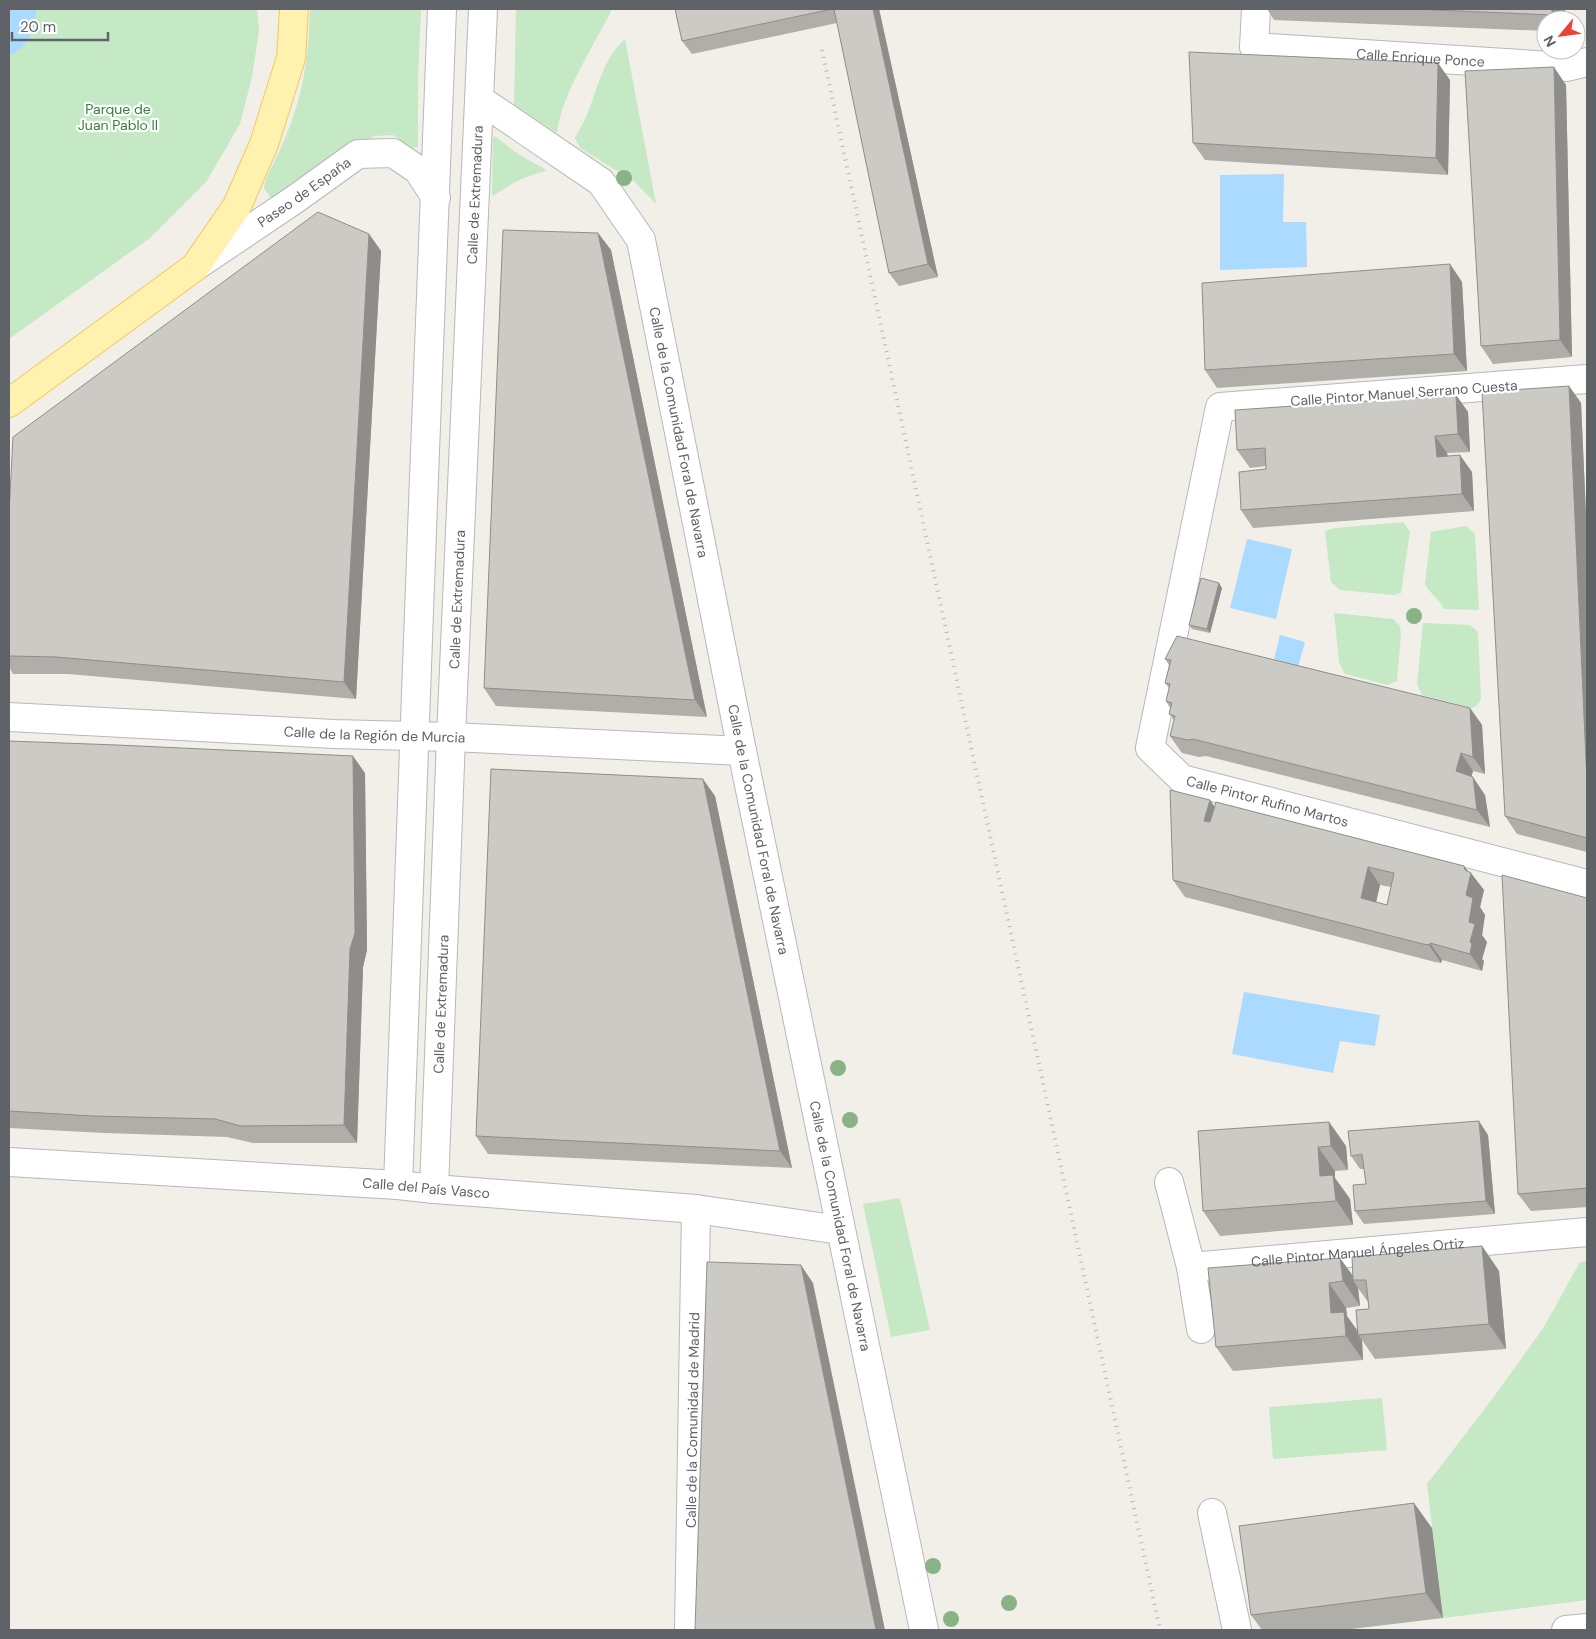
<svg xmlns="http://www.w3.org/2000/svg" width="1596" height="1639" viewBox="0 0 1596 1639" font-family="'DM Sans',sans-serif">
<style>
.green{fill:#c5e8c5}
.water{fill:#aadaff}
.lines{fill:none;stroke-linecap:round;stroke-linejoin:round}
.street-casing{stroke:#b5b8bc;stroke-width:30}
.primary-casing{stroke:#f2c960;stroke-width:30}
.street{stroke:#fff;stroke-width:28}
.primary{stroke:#fff2af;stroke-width:28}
.rail{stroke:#b6b7b8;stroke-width:4;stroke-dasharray:1 6;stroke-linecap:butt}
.tree{fill:#89b387}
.wall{fill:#afaea9;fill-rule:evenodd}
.shaded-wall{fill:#8f8d8a}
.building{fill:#cccac5;stroke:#8f8d8a;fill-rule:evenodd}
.labels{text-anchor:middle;stroke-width:4.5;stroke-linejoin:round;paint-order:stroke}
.street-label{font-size:14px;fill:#5f6368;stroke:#fff}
.park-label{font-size:14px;fill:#348238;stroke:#fff}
</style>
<rect width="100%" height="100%" fill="#f1efe8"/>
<path class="green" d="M9,9H257L259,31L252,77L240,124L206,182L150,238L9,339Z
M310,9H421L418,79V147L409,148L393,135L375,136L352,147L286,193L271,198L264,188L266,179C275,161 284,142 291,123C305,86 309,47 310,9Z
M516,9H612C595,44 561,95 557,133L514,105Z
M625,39L656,204L635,182L580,148L575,138C578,131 583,124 586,117C598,89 602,60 625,39Z
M495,136L518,154L545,169L546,171C525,176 510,184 493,196L492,194L493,138Z
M1403,522L1410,532L1401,593L1394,595L1340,590L1331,582L1325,531L1335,528Z
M1466,526L1475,534L1479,610L1444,609C1440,600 1427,590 1425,584L1431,532Z
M1334,613L1393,619L1400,626L1401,634L1397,681L1388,685L1345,674L1339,662Z
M1423,623L1470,625L1478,632L1481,699L1477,705L1472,708L1422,695L1417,684Z
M900,1198L930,1330L891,1337L863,1204Z
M1587,1261V1600L1443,1618L1427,1484L1493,1398L1544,1327L1580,1262Z
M1382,1398L1387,1450L1273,1459L1269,1407Z"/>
<path class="water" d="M9,9H36C36,28 28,48 9,56Z
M1284,174L1283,222H1306L1307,267L1220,270V175Z
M1247,539L1292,549L1276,619L1230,608Z
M1280,635L1305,642L1298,667L1274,659Z
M1244,992L1380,1015L1375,1046L1340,1041L1333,1073L1232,1054Z"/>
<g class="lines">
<g class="street-casing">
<g id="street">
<path id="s1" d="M1256,9L1254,47L1567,67L1587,62"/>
<path id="s2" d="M479,99L601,182L641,240L742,751L924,1630"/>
<path id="s3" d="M196,266L294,200L358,154L393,153L418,170L436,198"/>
<path id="s4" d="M1587,379L1220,407L1150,748L1182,779L1587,884"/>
<path id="s5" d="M9,717L334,734L451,737L742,751"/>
<path id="s6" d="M9,1162L398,1185L434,1189L696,1209L840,1230"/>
<path d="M1169,1182L1191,1267"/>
<path d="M398,1185C409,793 429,401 442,9"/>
<path id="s7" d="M434,1189L451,737L483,9"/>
<path id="s8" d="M1201,1329L1191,1267L1587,1232"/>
<path d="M1212,1513L1237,1630"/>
<path id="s9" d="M689,1630L696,1209"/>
<path d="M1566,1630L1587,1628"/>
</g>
</g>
<g class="primary-casing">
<path id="primary" d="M9,403L195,267L237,206L264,144L291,58L294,9"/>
</g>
<use href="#street" class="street"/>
<use href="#primary" class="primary"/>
<path class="rail" d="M822,50L1160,1630"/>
</g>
<g class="tree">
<circle cx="624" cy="178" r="8"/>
<circle cx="1414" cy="616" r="8"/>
<circle cx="838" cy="1068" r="8"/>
<circle cx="850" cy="1120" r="8"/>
<circle cx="933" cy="1566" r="8"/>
<circle cx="1009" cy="1603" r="8"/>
<circle cx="951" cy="1619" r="8"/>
</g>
<path class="wall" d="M675,9H879L938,277L899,286L889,273L837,23L692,54L682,41Z
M1267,9H1565L1564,20H1546V31L1274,20Z
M1450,80L1448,175L1205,160L1193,143Z
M1566,85L1572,357L1493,364L1481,346Z
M598,233L611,250L707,717L496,706L484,688Z
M369,234L381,251L356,699L68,674H13L9,667V514Z
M1450,264L1462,282L1467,371L1217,388L1205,370Z
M1569,386L1581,403L1587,537V852L1517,834L1505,816Z
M1456,395L1468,412L1470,452L1447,453L1448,456L1472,472L1474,511L1253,528L1241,510L1266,469V466L1250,468L1237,450Z
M1222,588L1210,633L1192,629L1189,625Z
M1165,659L1470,708L1482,725L1485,774L1473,771L1471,777L1485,795L1490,827L1206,756L1199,757L1182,753L1170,736L1174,720L1169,714L1170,708L1166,701L1169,688L1165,683L1169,665Z
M9,741L365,773L367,950L363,967L357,1143H253L227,1137L105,1133L9,1128Z
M715,796L792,1168L488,1154L476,1136Z
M1210,800L1214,807L1464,866L1484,890L1480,907L1485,915L1482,935L1487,942L1482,959L1484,961L1482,971L1442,960L1441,963L1435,962L1185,897L1173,880ZM1380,885L1391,887L1387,905L1376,902Z
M1587,898V1207L1531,1211L1518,1194Z
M1329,1122L1346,1146L1348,1170L1335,1171V1178L1350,1199L1353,1225L1220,1236L1203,1211Z
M1488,1135L1495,1214L1364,1224L1355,1211L1366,1184L1364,1169H1360L1351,1156Z
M1482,1246L1499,1271L1506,1349L1375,1359L1362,1340L1363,1360L1233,1371L1216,1347L1208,1268L1353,1275ZM1358,1288L1368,1302L1369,1309L1358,1331L1347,1316L1346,1308L1360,1306Z
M1432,1528L1443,1618L1343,1630H1262L1251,1615Z"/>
<path class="shaded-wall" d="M873,9H879L938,277L928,264Z
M1552,9H1565L1564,20H1556L1552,15Z
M1438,63L1450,80L1448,175L1436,158Z
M1554,67L1566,85L1572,357L1560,340Z
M598,233L611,250L707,717L695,700Z
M369,234L381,251L356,699L344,682Z
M1450,264L1462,282L1467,371L1454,354Z
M1569,386L1581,403L1587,537V782Z
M1456,395L1468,412L1470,452L1458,434Z
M1435,436L1447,453L1449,474L1437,457Z
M1460,455L1472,472L1474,511L1462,494Z
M1219,583L1222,588L1210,633L1207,629Z
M1470,708L1482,725L1485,774L1473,757Z
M1461,753L1473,771L1468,789L1456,771Z
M353,756L365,773L367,950L363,967L357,1143L344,1125Z
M1473,777L1485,795L1490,827L1477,810Z
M703,779L715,796L792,1168L780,1151Z
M1210,800L1222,818L1216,838L1204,821Z
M1464,866L1471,876V873L1484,890L1480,907L1485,915L1482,935L1487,942L1482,959L1484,961L1482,971L1470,954V942Z
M1368,867L1380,885L1373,916L1361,898Z
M1430,943L1442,960L1441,963L1429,945Z
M1479,1121L1488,1135L1495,1214L1486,1201Z
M1329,1122L1346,1146L1348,1170L1331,1146Z
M1318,1147L1335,1171V1178L1350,1199L1353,1225L1320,1176Z
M1482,1246L1499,1271L1506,1349L1489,1324Z
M1340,1258L1356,1280H1353L1358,1288L1360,1306L1343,1281Z
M801,1265L813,1283L885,1630H876Z
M1329,1283L1346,1308L1347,1316L1360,1335H1358L1362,1340L1363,1360L1346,1336L1331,1313Z
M1414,1503L1432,1528L1443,1618L1426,1593Z"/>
<path class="building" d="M675,9H832L682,41Z
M834,9H873L928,264L889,273Z
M1412,9H1552V15Z
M1189,52L1438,63L1436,158L1193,143Z
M1554,67L1560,340L1481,346L1465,71Z
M318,212L369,234L344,682L56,657L9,656V514L13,437Z
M503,230L598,233L695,700L484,688Z
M1450,264L1454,354L1205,370L1202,283Z
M1569,386L1587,782V838L1505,816L1482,392Z
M1456,395L1458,434L1435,436L1437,457L1460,455L1462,494L1241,510L1239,472L1266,469L1265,448L1237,450L1235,410Z
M1201,578L1219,583L1207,629L1189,625Z
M1177,636L1470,708L1473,757L1461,753L1456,771L1473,777L1477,810L1193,739L1187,740L1170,736L1175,716L1169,714L1172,703L1166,701L1170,684L1165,683L1171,660L1165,659Z
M9,741L117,745L353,756L355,933L350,949L344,1125L241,1126L215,1119L93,1116L9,1111Z
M491,769L703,779L780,1151L476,1136Z
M1170,790L1210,800L1204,821L1210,822L1216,802L1464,866L1465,870L1471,873L1466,895L1473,898L1469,922L1475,924L1470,942L1472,944L1470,954L1430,943L1429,945L1423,944L1173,880ZM1368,867L1394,873L1387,905L1361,898Z
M1502,875L1587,898V1188L1518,1194Z
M1479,1121L1486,1201L1355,1211L1353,1185L1366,1184L1362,1154L1351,1156L1348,1131Z
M1329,1122L1331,1146L1318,1147L1320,1176L1333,1175L1336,1201L1203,1211L1198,1131Z
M1482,1246L1489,1324L1358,1335L1356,1310L1369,1309L1366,1280H1353L1352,1257Z
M1340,1258L1343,1281L1329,1283L1331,1313L1344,1312L1346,1336L1216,1347L1208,1268Z
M707,1262L801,1265L876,1630H695Z
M1414,1503L1426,1593L1251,1615L1239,1526Z"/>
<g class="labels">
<g class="street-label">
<text dy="5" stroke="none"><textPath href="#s1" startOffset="205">Calle Enrique Ponce</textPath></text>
<text dy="5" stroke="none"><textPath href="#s3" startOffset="131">Paseo de España</textPath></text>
<text dy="5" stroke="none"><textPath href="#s7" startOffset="995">Calle de Extremadura</textPath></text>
<text transform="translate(1404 393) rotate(-4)" y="5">Calle Pintor Manuel Serrano Cuesta</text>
<text dy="5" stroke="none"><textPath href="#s2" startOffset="414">Calle de la Comunidad Foral de Navarra</textPath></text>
<text dy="5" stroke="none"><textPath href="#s7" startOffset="590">Calle de Extremadura</textPath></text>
<text dy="5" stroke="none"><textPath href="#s5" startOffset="366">Calle de la Región de Murcia</textPath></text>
<text dy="5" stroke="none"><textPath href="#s4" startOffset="849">Calle Pintor Rufino Martos</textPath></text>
<text dy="5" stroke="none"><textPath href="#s2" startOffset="819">Calle de la Comunidad Foral de Navarra</textPath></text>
<text dy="5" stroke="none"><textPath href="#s7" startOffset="185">Calle de Extremadura</textPath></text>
<text dy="5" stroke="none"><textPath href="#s6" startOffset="418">Calle del País Vasco</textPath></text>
<text dy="5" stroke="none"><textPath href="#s2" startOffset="1224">Calle de la Comunidad Foral de Navarra</textPath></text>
<text dy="5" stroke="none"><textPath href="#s8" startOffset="230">Calle Pintor Manuel Ángeles Ortiz</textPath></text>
<text dy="5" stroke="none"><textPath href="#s9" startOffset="210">Calle de la Comunidad de Madrid</textPath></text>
</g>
<g class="park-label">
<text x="118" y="114">Parque de<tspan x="118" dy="16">Juan Pablo II</tspan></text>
</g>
</g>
<rect width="1596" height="1639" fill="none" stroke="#5f6368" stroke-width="20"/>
<g transform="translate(1561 35) rotate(241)"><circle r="24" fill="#ffffff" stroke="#bfc1c3"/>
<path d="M0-4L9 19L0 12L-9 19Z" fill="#ea4335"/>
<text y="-8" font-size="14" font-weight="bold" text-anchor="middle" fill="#5f6368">N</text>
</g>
<path d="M12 32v8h96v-8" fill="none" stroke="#5f6368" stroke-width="2.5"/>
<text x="20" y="32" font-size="15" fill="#5f6368" stroke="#ffffff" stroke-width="4" paint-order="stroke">20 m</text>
</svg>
